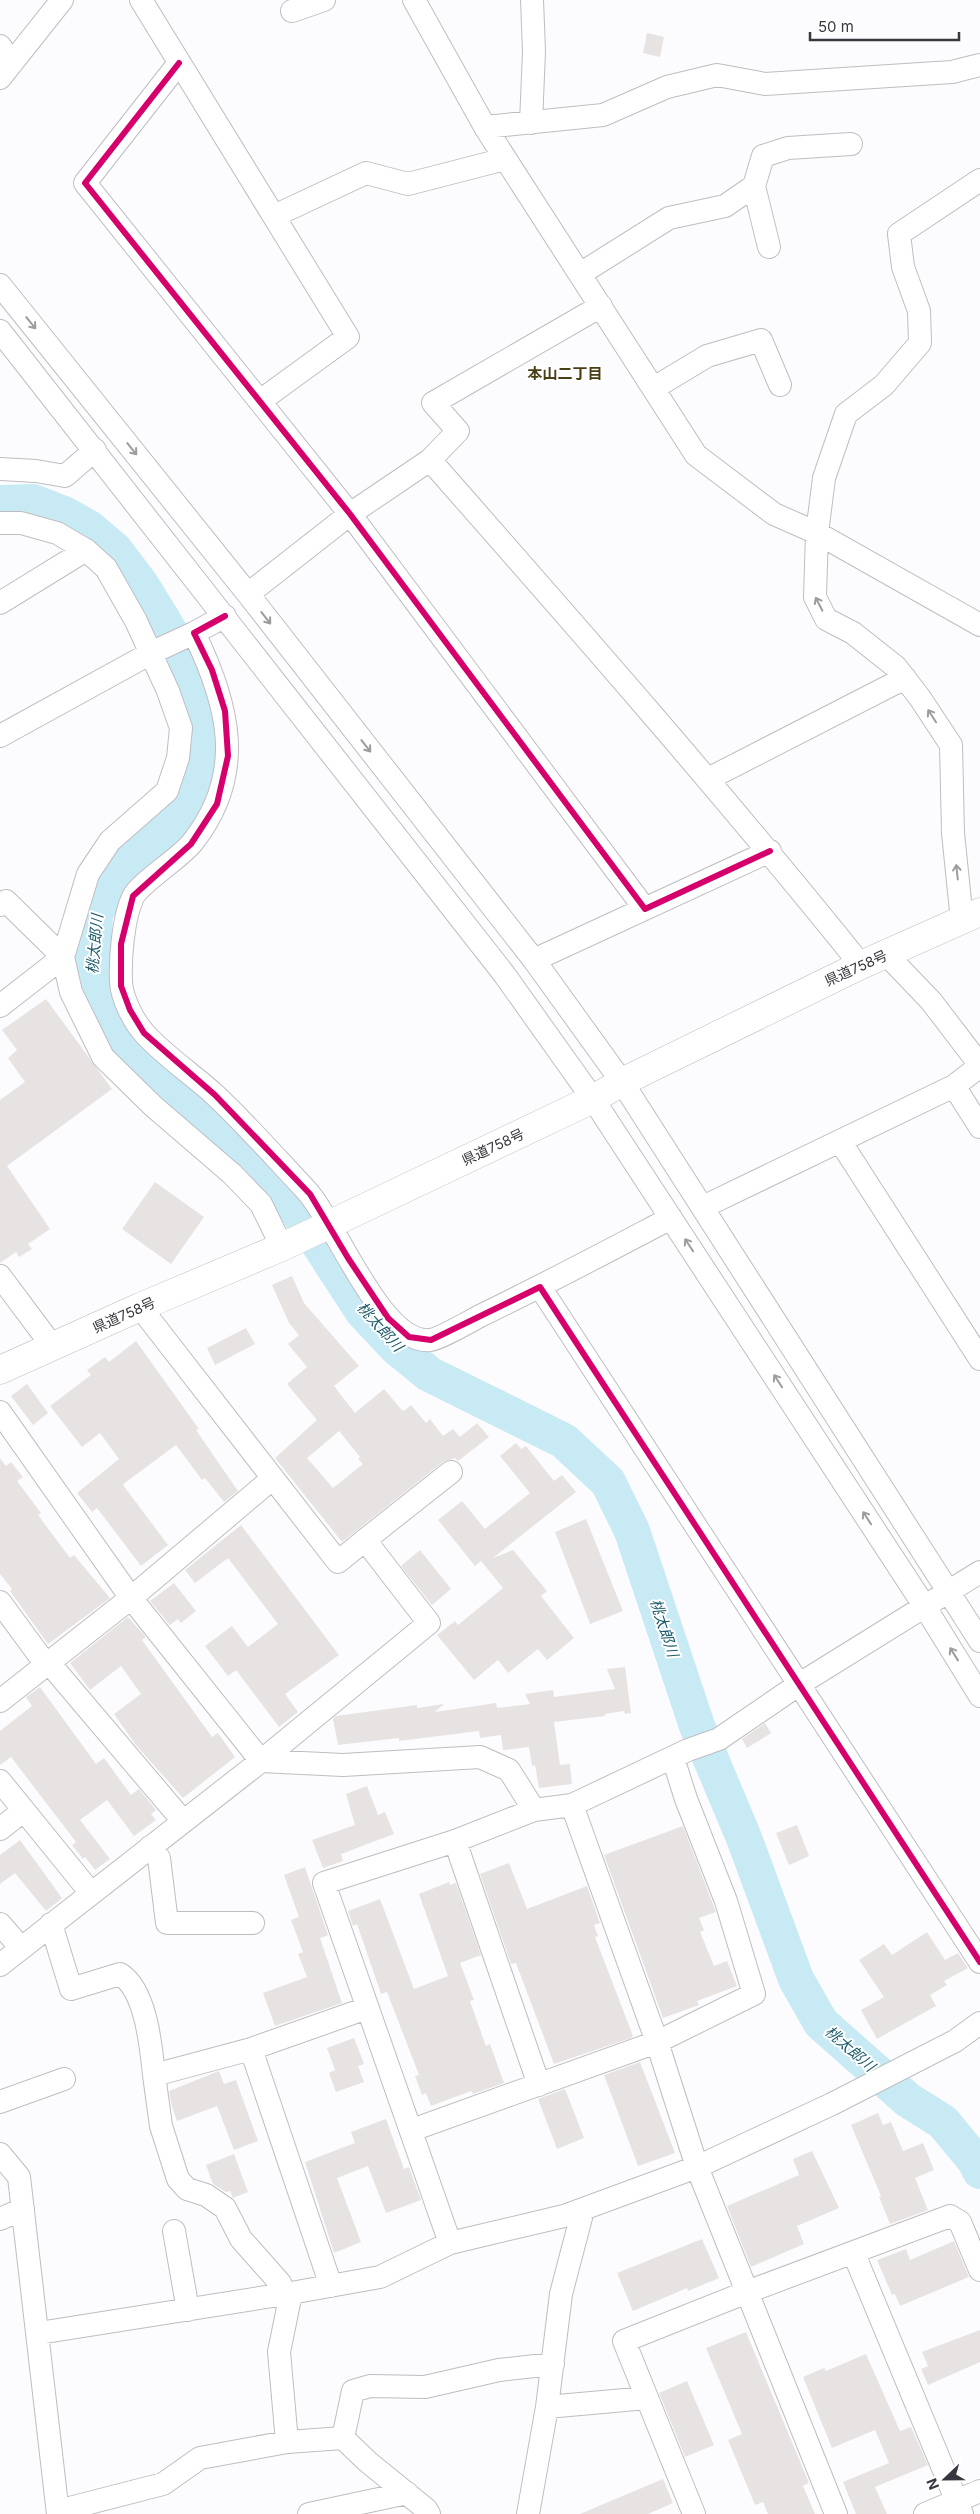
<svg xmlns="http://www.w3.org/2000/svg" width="980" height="2514" viewBox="0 0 980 2514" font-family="Inter,'Noto Sans JP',sans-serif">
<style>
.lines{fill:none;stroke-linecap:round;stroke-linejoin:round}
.river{stroke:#c8eaf5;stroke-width:36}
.building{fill:#e7e3e2;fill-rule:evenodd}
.minor-casing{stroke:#bebec2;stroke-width:24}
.major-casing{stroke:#bebec2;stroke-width:29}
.minor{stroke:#fff;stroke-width:22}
.major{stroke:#fff;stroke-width:28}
.cycleway-casing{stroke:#fff;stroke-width:9}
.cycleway{stroke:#d6006c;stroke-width:6}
.oneway{stroke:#9c9b9f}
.labels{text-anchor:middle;stroke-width:4;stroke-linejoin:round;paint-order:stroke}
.street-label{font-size:14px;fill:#38373f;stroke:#fff}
.neighbourhood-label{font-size:15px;font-weight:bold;fill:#4a3e15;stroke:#fff}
.water-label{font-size:15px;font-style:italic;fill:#1f5d6d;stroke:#fff}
</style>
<rect width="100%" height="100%" fill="#fcfcfe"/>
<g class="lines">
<path class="river" d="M0,503L33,502L64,514L89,528L115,550L140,583L163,620L185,659L199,698L205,741L200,781L182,811L112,881L95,914L91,985L112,1034L130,1057L199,1112L261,1168L293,1204L363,1312L396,1347L429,1374L564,1441L608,1482L632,1531L697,1726L744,1838L796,1979L821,2023L908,2100L943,2122L976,2162L980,2171"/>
</g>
<path class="building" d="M647,33L664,37L660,57L643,53Z
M46,999L112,1089L7,1166L50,1229L28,1244L32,1249L19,1257L16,1252L0,1263V1100L25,1082L8,1058L17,1050L2,1030Z
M155,1182L204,1217L171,1264L122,1229Z
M292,1276L304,1303L359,1366L334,1386L355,1413L384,1389L401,1409L404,1411L411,1405L426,1423L430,1419L443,1436L453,1429L460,1437L477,1423L489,1437L458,1461L455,1458L443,1462L342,1542L275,1458L317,1420L287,1384L307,1367L288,1344L299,1335L289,1323L272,1285ZM339,1431L360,1457L358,1459L363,1464L333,1488L307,1458Z
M246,1328L255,1344L215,1365L207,1348Z
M136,1341L199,1429L196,1430L238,1491L224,1502L205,1478L202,1480L176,1445L126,1482L123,1485L168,1545L141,1566L97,1508L92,1512L77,1493L119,1459L100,1433L82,1447L50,1406L91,1375L87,1370L105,1357L109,1362Z
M27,1384L48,1413L33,1425L11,1396Z
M516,1443L521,1449L526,1446L554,1481L562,1475L576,1492L493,1558L513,1550L547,1591L541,1596L574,1638L547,1660L538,1649L508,1673L498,1660L474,1680L437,1635L455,1621L458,1625L503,1588L481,1561L475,1566L438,1520L462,1501L485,1529L530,1493L500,1456Z
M0,1458L6,1466L11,1462L23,1477L17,1481L41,1513L38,1515L70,1558L74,1555L110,1598L48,1644L10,1591L12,1589L0,1574Z
M586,1519L623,1611L590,1624L555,1532Z
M241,1525L339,1655L285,1694L298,1712L279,1727L236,1670L228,1676L205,1646L232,1626L248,1647L278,1624L228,1558L195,1583L185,1570Z
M420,1550L451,1589L432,1605L401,1566Z
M174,1583L196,1611L181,1623L178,1619L170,1625L150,1601Z
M128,1617L146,1637L142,1640L212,1737L218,1733L235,1757L183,1798L135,1744L114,1714L141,1694L121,1666L90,1690L70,1663Z
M625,1667L631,1713L625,1714L624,1711L605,1714V1716L554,1722L560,1765L570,1764L572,1784L539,1788L535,1765L532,1766L529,1747L503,1750L501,1735L480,1738L479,1731L399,1741V1738L338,1745L333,1719L336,1716L417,1705V1708L444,1704L435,1712L496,1703L497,1708L530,1704L525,1694L553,1690L554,1697L615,1689L607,1669Z
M40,1687L96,1764L104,1758L131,1795L139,1789L156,1810L151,1814L156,1820L134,1836L107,1800L80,1820L110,1859L95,1870L85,1857L83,1859L72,1845L76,1842L11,1757L0,1765V1731L32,1706L26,1697Z
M765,1723L771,1733L747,1748L742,1739Z
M367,1786L378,1815L385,1812L394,1834L341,1854L343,1861L323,1868L312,1840L355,1825L346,1794Z
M797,1825L809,1856L789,1865L776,1833Z
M683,1826L716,1912L699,1918L704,1930L700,1932L714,1966L727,1961L737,1986L697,2001L699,2005L663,2018L604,1855Z
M20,1840L62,1898L46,1911L15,1873L0,1884V1855Z
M509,1863L527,1909L587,1886L600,1923L594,1925L598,1936L595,1937L633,2036L631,2038L554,2064L516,1963L511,1964L480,1874Z
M305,1867L328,1935L320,1938L342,2003L275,2026L263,1993L307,1977L298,1954L303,1952L291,1920L299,1917L284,1875Z
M449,1882L450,1885L456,1883L481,1955L460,1963L474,2000L470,2001L486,2046L490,2044L504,2083L473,2094L471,2091L431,2106L426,2093L422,2095L415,2076L419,2075L387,1992L381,1994L357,1924L353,1926L348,1911L380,1899L414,1989L448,1976L419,1894Z
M927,1932L945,1960L958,1953L968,1968L944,1981L947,1985L930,1995L936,2006L877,2039L861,2010L884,1997L859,1960L884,1944L892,1955Z
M354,2038L364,2064L358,2066L364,2082L336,2092L329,2073L335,2070L327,2048Z
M640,2062L675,2153L638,2166L604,2075Z
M219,2071L224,2084L236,2080L258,2141L234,2150L217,2106L177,2121L172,2107L169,2091Z
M565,2089L584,2138L557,2149L538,2099Z
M878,2113L883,2125L891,2122L903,2151L923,2143L934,2170L915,2178L928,2210L890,2224L879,2197L881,2196L851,2125Z
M386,2119L404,2169L409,2167L421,2200L386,2213L368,2166L337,2178L361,2242L334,2253L305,2162L355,2143L351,2132Z
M812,2151L839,2208L797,2226L804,2244L751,2267L727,2206L799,2175L793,2159Z
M234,2154L248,2192L233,2198L230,2191L226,2192L213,2184L206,2165Z
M702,2239L719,2278L688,2291L687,2288L633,2311L617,2273Z
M954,2241L969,2277L900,2306L895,2294L892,2295L877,2260L906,2249L910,2260Z
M980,2330V2362L928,2385L921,2369L928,2366L922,2352Z
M746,2332L809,2483L803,2486L815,2514H768L763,2502L755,2505L728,2440L742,2434L706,2348Z
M866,2354L900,2431L911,2427L928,2465L875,2487L887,2514H856L843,2482L889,2463L875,2430L832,2448L803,2377L824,2368L826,2371Z
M687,2381L714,2445L685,2457L659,2393Z
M663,2479L673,2503L648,2514H580Z"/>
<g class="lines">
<g class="minor-casing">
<path id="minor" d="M141,0L348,337L260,401
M414,0L485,127L696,455L774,514L817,533L980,625
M292,11L324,0
M0,46L12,63
M179,63L85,183L350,514L645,909
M0,78L62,0
M531,123L534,51L532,0
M485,127L603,115L667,87L717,75L765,84L952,72L980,65
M754,186L763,156L788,148L851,144
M274,216L366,173L408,184L505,159
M580,274L669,218L725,206L754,186L769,247
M0,285L248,594L534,960L622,1082L980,1641
M0,331L504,974L593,1099L925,1607L980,1696
M654,388L707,356L761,340L780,385
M430,460C576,626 722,792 861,965
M0,469L36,471L65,476L95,450
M0,523H21L57,533L86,550L106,568L136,621L168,691L181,728L178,758L167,791L110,841L88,874L63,957L71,992L103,1057L153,1106L232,1174L261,1204L282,1247
M248,594L350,514L430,460L458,431L433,403L601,306
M0,603L86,550
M225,616L194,633C229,705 247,774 192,843C180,858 140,883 133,897C123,918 120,959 121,982C122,999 134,1022 145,1034C165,1056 192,1074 214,1094C246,1124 276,1158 306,1190C336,1222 381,1345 430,1340C440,1339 470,1321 482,1315C546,1284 608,1251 671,1218
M0,736L151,653L194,633
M708,779L905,678
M0,905L6,901L63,957L0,1006
M962,921L953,833L951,745L920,698L896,667L853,633L826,619L815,597L817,533L824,478L846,414L884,385L920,343L919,311L903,267L899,234L980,180
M887,955L931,1001L980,1065
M534,960L770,851
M954,1086L980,1127
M840,1141L980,1359
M703,1207L954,1086L980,1066
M0,1276L53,1347
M540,1287L980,1962
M0,1412L131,1598L261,1761L343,1765L480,1757L509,1770L534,1810
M365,1540L451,1472
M0,1602L47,1666
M50,1664L183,1821
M0,1701L131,1598L273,1478
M0,1781L91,1893
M572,1805L657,2042L697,2167L836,2514
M0,1829L23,1811
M455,1841L539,2085
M150,1847L159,1858L167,1923H253
M0,1924L21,1948
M51,1924L71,1989L120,1974C146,1990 151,2046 154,2075
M0,1965L261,1761L429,1623L365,1540L338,1562L140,1307
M251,2049L154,2075L161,2126L178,2179L187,2189L206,2195L225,2208L241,2239L280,2283L284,2295
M0,2102L64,2079
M412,2130L657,2042L754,1994L726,1901L686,1799L673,1758
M0,2154L19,2177L58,2514
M0,2219L23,2209
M174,2231L188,2310
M450,2243L324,1883L455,1841L534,1810L572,1805L688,1750L719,1739L798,1685L980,1572
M854,2254L962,2514
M331,2286L251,2049L367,2008
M39,2333L291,2293L380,2277L450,2243L564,2216L697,2167L832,2104L955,2041L980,2023
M547,2407L647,2398
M343,2438L353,2391L370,2386L425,2387L499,2370L553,2364
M287,2442L279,2352L291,2293
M58,2511L163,2484L200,2458L287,2442L343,2438L368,2462L426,2509L429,2514
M309,2514L407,2493
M528,2514L547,2407L561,2294L583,2210
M694,2514L624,2341L747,2292L950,2216L960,2222L980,2270
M925,2514L980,2491"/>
</g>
<g class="major-casing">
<path id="major" d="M0,1370L140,1307L282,1247L593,1099L622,1082L861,965L980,912"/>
</g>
<use href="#minor" class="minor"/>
<use href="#major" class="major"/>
<g class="cycleway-casing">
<path id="cycleway" d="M179,63L85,183L350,514L645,909L770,851
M225,616L194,633L212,670L225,711L228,756L217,804L191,844L133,896L121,944V986L130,1010L144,1033L215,1095L310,1194L348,1258L388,1318L409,1337L431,1340L540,1287L980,1962"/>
</g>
<use href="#cycleway" class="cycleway"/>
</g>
<defs><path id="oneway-shaft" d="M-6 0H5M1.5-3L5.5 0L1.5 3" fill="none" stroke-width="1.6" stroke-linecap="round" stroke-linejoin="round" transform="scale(1.25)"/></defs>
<g class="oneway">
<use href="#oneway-shaft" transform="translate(31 323) rotate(51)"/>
<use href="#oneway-shaft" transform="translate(132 449) rotate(51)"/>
<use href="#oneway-shaft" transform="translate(819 604) rotate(-117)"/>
<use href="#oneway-shaft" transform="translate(266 618) rotate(52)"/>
<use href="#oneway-shaft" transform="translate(932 716) rotate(-123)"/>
<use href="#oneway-shaft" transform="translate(366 746) rotate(52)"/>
<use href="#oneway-shaft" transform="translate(957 872) rotate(-96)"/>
<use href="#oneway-shaft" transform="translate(689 1245) rotate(-123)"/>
<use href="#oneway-shaft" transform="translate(778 1381) rotate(-123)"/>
<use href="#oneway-shaft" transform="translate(867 1518) rotate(-123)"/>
<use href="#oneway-shaft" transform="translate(954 1654) rotate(-122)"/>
</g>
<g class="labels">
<g class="street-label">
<text transform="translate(856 968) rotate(-24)" y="5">県道758号</text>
<text transform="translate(493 1147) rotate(-25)" y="5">県道758号</text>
<text transform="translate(124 1315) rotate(-24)" y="5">県道758号</text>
</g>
<g class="neighbourhood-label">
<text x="565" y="379">本山二丁目</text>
</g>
<g class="water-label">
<text transform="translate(95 944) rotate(-85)" y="5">桃太郎川</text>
<text transform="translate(380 1327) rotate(48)" y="5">桃太郎川</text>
<text transform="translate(664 1628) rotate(72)" y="5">桃太郎川</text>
<text transform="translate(850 2049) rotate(41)" y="5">桃太郎川</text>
</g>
</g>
<g transform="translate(945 2479) rotate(248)" stroke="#ffffff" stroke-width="4" paint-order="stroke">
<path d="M0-4L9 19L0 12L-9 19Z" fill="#38373f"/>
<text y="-8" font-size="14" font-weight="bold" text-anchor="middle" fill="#38373f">N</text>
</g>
<path d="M810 32v8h149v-8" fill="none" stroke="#38373f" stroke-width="2.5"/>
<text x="818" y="32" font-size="15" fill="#38373f" stroke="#ffffff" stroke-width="4" paint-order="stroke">50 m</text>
</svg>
